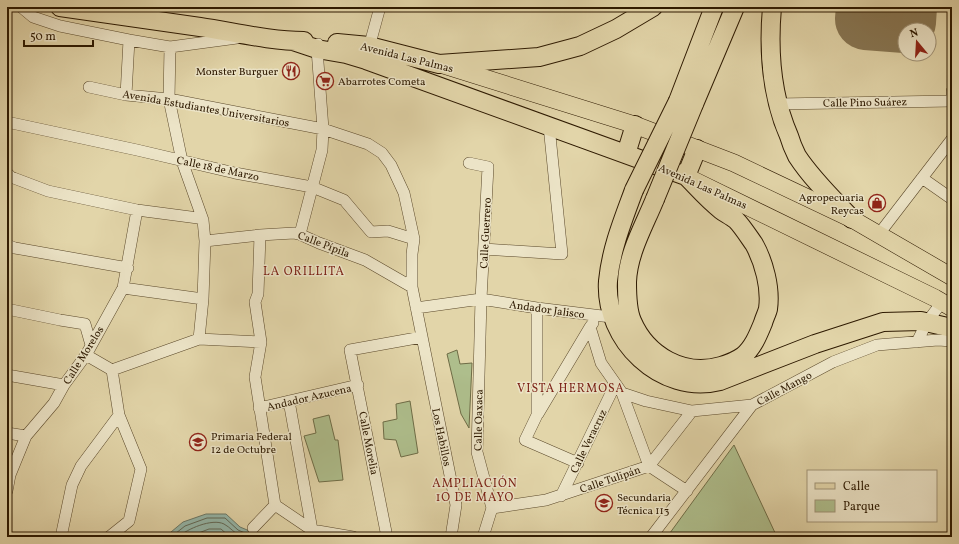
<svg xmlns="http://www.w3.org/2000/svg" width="959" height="544" viewBox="0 0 959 544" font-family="Vollkorn,serif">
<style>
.green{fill:#aebe8c;stroke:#6e6c46}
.water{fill:#95b8ab;stroke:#6b7867}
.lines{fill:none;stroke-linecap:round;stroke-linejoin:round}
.shore{stroke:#616856;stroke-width:1}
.runway{stroke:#887754;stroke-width:62}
.minor-casing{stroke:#5a482a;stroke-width:12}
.primary-casing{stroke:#2d1900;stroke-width:18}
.trunk-casing{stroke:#2d1900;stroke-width:20}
.minor{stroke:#ece4c7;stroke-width:11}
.primary{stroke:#e2d5a9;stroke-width:17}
.trunk{stroke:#e2d5a9;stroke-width:18}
.trunk-bridge-casing{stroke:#2d1900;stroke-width:20;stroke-linecap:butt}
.trunk-bridge{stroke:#e2d5a9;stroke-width:18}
.labels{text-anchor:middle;stroke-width:3;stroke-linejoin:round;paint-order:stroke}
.street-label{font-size:11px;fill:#2d1900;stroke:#ece4c7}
.poi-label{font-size:11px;fill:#2d1900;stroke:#ece4c7;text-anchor:start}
.neighbourhood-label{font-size:12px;letter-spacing:1px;fill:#7a1f14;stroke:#ece4c7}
</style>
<rect width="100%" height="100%" fill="#e2d5a9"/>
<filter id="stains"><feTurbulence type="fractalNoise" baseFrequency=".005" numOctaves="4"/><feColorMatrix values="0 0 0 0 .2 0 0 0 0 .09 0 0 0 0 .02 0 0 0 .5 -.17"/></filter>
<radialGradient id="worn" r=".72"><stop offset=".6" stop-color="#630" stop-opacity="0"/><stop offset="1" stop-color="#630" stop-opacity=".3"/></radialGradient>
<path class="green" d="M457,350L460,364L472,363L469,428L461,414L447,354Z
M410,401L418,453L401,457L396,440L384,439L383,422L397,419L396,404Z
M329,415L335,440H338L343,480L319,482L304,436L316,433L313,419Z
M734,445L777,537H667Z"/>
<path class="water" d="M206,514H226L240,527L264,537H165L183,522Z"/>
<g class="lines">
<path class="shore" d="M171,537L185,526L207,518H225L238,530L254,537
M178,537C187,529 212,518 224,524C230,527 235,534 242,537
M188,537L209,529H221L230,537"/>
<path class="runway" d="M867,7L866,19L905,22L906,7"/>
<g class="minor-casing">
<path id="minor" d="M21,7L33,17L60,26L129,40L170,47L237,38
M368,51L380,7
M89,87L126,95L169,99L323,129L368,144L382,153L391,165L404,193L414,239L412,254V287L456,505L451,537
M126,95L129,40
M952,101V91
M777,104L952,101
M7,122L137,150L235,173L312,187L344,200L371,232L388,231L414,239
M469,163L488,167L481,299L477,452L492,508L483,537
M7,173L11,177L48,191L137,210L198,218L203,220
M922,178L952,199
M300,234L322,150L323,129L317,49L318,44
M879,234L952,139
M260,235L258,294L255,302L261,342L255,377L275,505L312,530L353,537
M205,241L260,235L294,233L299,234L319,243L365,260L412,287
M7,245L15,248L128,268
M484,249L562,254L549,126
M123,288L203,299
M416,308L481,299L537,308L602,316L614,317
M537,308V415L525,440L578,463
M7,309L60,320L85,324L91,345
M590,327L601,363L622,393L646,401L692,411
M199,339L261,342
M917,342L927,322L942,302
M86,355L112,370
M112,370L199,339L203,299L205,241L203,220L182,161L169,99L170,47
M7,375L64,385
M622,393L649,466L687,491
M289,401L312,530
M259,408L358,385
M538,414L590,327L593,323
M7,433L26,436
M7,491L10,475L26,436L54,403L64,385L86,355L123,288L137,210
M561,496L615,385
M492,508L546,500L649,466L692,411L752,405
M253,528L275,505
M61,537L72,485L81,466L119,415
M109,537L129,521L141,469L119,415L112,370
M387,537L350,350L422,337
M651,537L752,405L833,362L877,345L938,340L952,341"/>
</g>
<g class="primary-casing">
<path id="primary" d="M443,65L635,125L734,163L852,219L952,277
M689,178L935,298L952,308"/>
</g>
<g class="trunk-casing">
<path id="trunk" d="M60,7C107,14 154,20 200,27C234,32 269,41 304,41
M772,7C768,52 771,95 789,136C791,143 794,150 797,156C812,179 833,199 852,219
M293,41L317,49L346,54L366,60L686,176C697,187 708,200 721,210C725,213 731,216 736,220C742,226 749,237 754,244C764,262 771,288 768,309C767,313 764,319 763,323C758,335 753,348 743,356C736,361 728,364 721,366C684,377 647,356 632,321C627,310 627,294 627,282C628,253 644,226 655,199
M337,43L369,46L439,64L539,57L580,46L616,29L653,7
M678,101L714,7
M694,104L735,7
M626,154L635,125
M686,176L697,149
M634,190C623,220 611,249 608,281C604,340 661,396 720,381L815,344L883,322L921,321L952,328"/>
</g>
<use href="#minor" class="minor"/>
<use href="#primary" class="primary"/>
<use href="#trunk" class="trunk"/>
<g class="trunk-bridge-casing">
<path id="trunk-bridge" d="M634,190L678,101
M655,199L694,104"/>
</g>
<use href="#trunk-bridge" class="trunk-bridge"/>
</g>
<defs>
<g id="restaurant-ring" transform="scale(0.9)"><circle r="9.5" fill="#ece4c7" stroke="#8f2418" stroke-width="1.5"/><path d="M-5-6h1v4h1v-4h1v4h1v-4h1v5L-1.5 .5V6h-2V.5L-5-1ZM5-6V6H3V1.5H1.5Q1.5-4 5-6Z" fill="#8f2418"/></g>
<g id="supermarket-ring" transform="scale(0.9)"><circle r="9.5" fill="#ece4c7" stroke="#8f2418" stroke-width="1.5"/><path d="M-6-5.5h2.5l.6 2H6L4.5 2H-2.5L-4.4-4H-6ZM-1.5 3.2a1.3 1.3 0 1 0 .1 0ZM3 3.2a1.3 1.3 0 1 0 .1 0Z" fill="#8f2418"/></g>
<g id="shop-ring" transform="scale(0.9)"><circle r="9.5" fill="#ece4c7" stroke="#8f2418" stroke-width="1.5"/><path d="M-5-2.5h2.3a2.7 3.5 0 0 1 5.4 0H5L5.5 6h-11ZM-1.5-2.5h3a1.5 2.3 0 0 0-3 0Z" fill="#8f2418"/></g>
<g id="school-ring" transform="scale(0.9)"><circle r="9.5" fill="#ece4c7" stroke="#8f2418" stroke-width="1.5"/><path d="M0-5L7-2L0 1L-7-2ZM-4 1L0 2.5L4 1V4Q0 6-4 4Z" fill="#8f2418"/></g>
</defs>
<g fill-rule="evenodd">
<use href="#restaurant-ring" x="291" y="71"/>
<use href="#supermarket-ring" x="325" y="81"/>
<use href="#shop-ring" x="877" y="203"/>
<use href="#school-ring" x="198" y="442"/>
<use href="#school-ring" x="604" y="503"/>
</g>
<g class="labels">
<g class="street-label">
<text transform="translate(407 57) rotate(14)" y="4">Avenida Las Palmas</text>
<text transform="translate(865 102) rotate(-1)" y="4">Calle Pino Suárez</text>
<text transform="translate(206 108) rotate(10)" y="4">Avenida Estudiantes Universitarios</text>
<text transform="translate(218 168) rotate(12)" y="4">Calle 18 de Marzo</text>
<text transform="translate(703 186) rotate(24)" y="4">Avenida Las Palmas</text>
<text transform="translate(485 233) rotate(-87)" y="4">Calle Guerrero</text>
<text transform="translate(324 244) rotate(21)" y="4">Calle Pípila</text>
<text transform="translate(547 309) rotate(8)" y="4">Andador Jalisco</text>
<text transform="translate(83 355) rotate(-58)" y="4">Calle Morelos</text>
<text transform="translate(784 388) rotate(-28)" y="4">Calle Mango</text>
<text transform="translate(309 397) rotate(-13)" y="4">Andador Azucena</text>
<text transform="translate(478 420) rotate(-89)" y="4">Calle Oaxaca</text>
<text transform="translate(442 437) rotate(78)" y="4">Los Habillos</text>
<text transform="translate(588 441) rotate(-64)" y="4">Calle Veracruz</text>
<text transform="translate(369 443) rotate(79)" y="4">Calle Morelia</text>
<text transform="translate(610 479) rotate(-19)" y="4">Calle Tulipán</text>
</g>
<g class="poi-label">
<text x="278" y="75" text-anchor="end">Monster Burguer</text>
<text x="338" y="85">Abarrotes Cometa</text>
<text x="864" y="201" text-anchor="end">Agropecuaria<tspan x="864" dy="13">Reycas</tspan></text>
<text x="211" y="440">Primaria Federal<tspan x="211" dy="13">12 de Octubre</tspan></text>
<text x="617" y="501">Secundaria<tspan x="617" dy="13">Técnica 113</tspan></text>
</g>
<g class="neighbourhood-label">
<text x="304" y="275">LA ORILLITA</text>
<text x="571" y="392">VISTA HERMOSA</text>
<text x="475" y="487">AMPLIACIÓN<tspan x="475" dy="14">1O DE MAYO</tspan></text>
</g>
</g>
<rect width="959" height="544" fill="none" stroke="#e2d5a9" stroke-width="24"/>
<rect x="8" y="8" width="943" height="528" fill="none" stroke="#2d1900" stroke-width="2"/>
<rect x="12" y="12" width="935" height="520" fill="none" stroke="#2d1900"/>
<rect x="807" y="470" width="130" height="52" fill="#ece4c7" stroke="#a09377"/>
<rect x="815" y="483" width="20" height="6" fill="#e2d5a9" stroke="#a09377"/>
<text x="843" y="490" font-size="12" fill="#2d1900">Calle</text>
<rect x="815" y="500" width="20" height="12" fill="#aebe8c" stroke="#a09377"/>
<text x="843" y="510" font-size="12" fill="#2d1900">Parque</text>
<g transform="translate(917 42) rotate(342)"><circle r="19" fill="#ece4c7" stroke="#a09377"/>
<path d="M0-3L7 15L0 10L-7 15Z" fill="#8f2418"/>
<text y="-6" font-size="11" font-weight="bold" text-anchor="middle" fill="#2d1900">N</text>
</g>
<path d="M24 40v6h69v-6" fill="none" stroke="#2d1900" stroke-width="2"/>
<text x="30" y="40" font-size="12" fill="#2d1900" stroke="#ece4c7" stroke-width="3" paint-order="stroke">50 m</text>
<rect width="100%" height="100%" filter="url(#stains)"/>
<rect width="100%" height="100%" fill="url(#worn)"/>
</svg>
